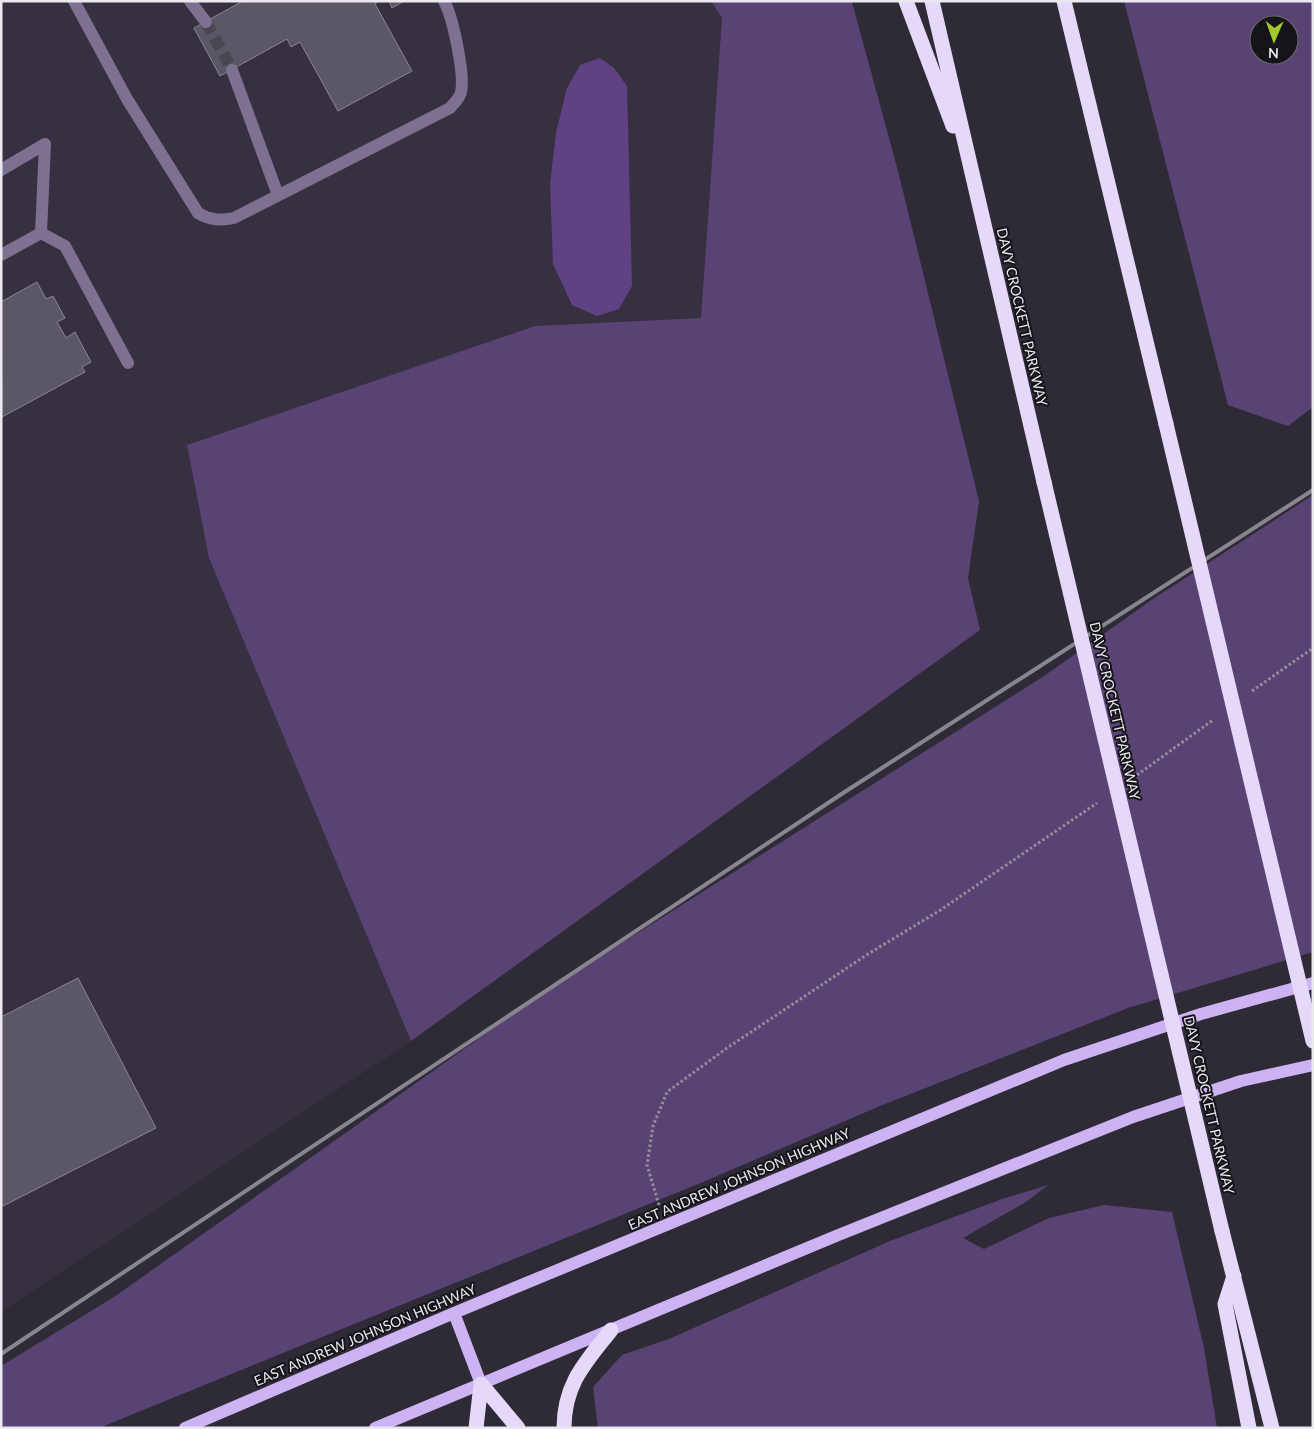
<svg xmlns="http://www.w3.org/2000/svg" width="1314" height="1429" viewBox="0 0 1314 1429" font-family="Lato,sans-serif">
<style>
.built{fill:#373041}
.green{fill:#594374;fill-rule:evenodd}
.water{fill:#604184}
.building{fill:#5c5764;stroke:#8a8592}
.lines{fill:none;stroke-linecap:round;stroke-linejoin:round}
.minor-tunnel{stroke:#4b4752;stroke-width:12;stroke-dasharray:12 6;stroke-linecap:butt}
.path{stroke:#928f98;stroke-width:3;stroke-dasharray:2.5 2.5;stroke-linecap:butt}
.minor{stroke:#7e7090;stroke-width:12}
.major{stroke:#ceb3f4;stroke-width:12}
.highway{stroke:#e5d8f8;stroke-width:15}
.rail{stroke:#88858e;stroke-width:4}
.highway-bridge{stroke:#e5d8f8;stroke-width:15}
.labels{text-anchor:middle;stroke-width:4;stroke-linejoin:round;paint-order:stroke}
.street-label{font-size:14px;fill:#ebe8f0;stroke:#16141a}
</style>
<rect width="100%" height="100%" fill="#2f2b36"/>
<path class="built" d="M1,1H711L722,18L701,318L535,326L187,445L209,558L411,1041L1,1312Z"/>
<path class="green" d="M711,1L852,2L898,171L979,501L968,578L980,630L411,1041L209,558L187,445L535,326L701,318L722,18Z
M1124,1H1313V407L1288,426L1228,405ZM1259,25H1289V55H1259Z
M1313,495V952L1128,1008L880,1106L703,1182L99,1428H1V1366L114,1297L546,991L1044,676L1153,599Z
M1048,1185L1026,1202L963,1238L984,1249L1049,1218L1104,1205L1172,1212L1204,1348L1217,1428H598L593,1387L622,1355L669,1339L890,1241L1002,1199Z"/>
<path class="water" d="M600,58L614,68L627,86L632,286L619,309L597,316L572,305L553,264L550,184L556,133L567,88L580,65Z"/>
<path class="building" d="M243,1H379L375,4L412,71L338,111L300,42L291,47L287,39L220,76L194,28Z
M389,1H404L392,8Z
M37,282L46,299L53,296L65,318L57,322L66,338L75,332L91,362L82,367L85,372L2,417L1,302Z
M78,978L156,1128L1,1207V1017Z"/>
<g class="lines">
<path class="minor-tunnel" d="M206,22L232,70"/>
<path class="path" d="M1252,691L1313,648
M1137,775L1213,720
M659,1205L647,1165L653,1126L667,1092L727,1048L868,954L939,911L1097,803"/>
<path class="minor" d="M74,1L127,99L198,213C210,220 220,221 234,218L450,108C454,103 460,98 461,92C465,75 453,17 444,1
M190,1L206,22
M232,70L278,195
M45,144L41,233L65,246L128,363
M1,170L45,144
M1,255L41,233"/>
<path class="major" d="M454,1313L481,1384
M185,1428L454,1313L1064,1060L1201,1014L1313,983
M375,1428L836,1236L1133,1117L1241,1081L1313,1065"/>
<path class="highway" d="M906,1L953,126
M932,1L1044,482
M1064,1L1166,424
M1222,1231L1272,1428
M1234,1276L1225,1304L1249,1428
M481,1384L518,1428
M476,1428L481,1384
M564,1428C564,1384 585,1363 611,1330"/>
<path class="rail" d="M1,1354L840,795L1313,490"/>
<path class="highway-bridge" d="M1166,424L1313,1041
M1044,482L1222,1231"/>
</g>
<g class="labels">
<g class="street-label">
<text transform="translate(1022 317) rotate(77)" y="5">DAVY CROCKETT PARKWAY</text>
<text transform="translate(1115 711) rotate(77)" y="5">DAVY CROCKETT PARKWAY</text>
<text transform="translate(1209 1105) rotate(77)" y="5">DAVY CROCKETT PARKWAY</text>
<text transform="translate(739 1179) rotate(-23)" y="5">EAST ANDREW JOHNSON HIGHWAY</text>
<text transform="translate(365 1335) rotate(-23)" y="5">EAST ANDREW JOHNSON HIGHWAY</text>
</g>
</g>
<rect width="1314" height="1429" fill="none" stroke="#ebe8f0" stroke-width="5"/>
<g transform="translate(1274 40) rotate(182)"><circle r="24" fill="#16141a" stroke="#6b6970"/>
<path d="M0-4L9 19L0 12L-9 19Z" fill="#a0c92b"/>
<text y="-8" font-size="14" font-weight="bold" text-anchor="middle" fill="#ebe8f0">N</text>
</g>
</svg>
